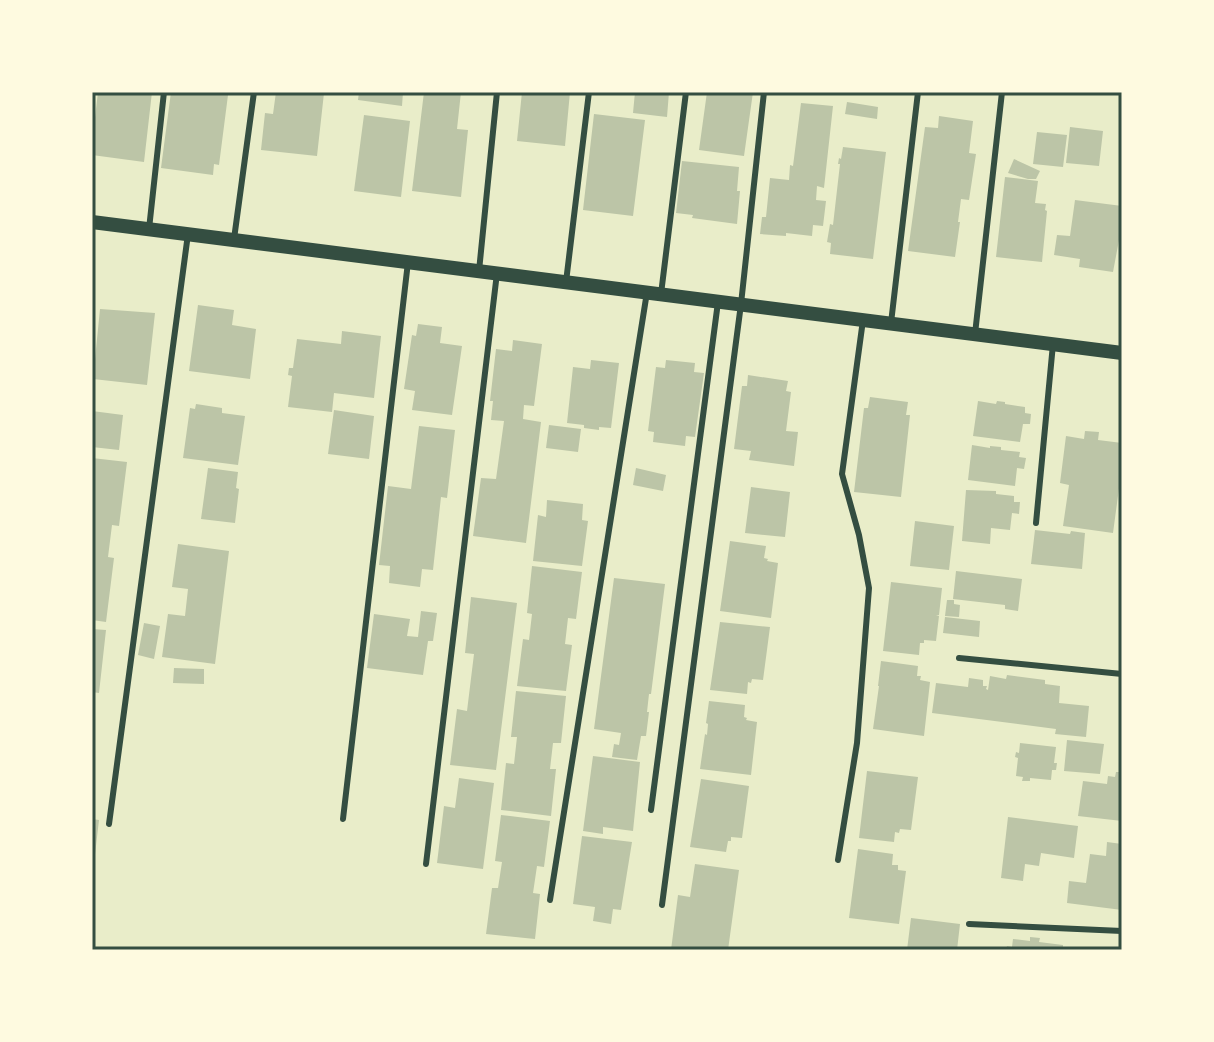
<svg xmlns="http://www.w3.org/2000/svg" width="1214" height="1042" viewBox="0 0 1214 1042" font-family="'Varela Round',sans-serif">
<style>
.building{fill:#bcc5a7}
.lines{fill:none;stroke-linecap:round;stroke-linejoin:round}
.service{stroke:#344e41;stroke-width:6}
.tertiary{stroke:#344e41;stroke-width:14}
.neatline{fill:none;stroke:#344e41;stroke-width:3}
</style>
<rect width="100%" height="100%" fill="#e9edc9"/>
<path class="building" d="M98,92H152L144,162L92,155V126H94Z
M171,92H218V94L228,95L219,165L214,164L213,175L161,168Z
M276,92L324,93L317,156L261,150L265,113L273,114Z
M359,92H403L402,106L358,100Z
M424,92H461L457,129L468,130L461,197L412,191Z
M522,92H570L565,146L517,141Z
M635,92H669L667,117L633,113Z
M707,92H753L744,156L699,150Z
M847,102L878,107L877,119L845,114Z
M801,103L833,106L824,188L817,186L816,200L826,201L823,226L813,225L812,236L786,233V236L760,234L762,217H766L770,178L789,180L790,165L793,166Z
M594,114L645,120L633,216L583,210Z
M364,115L410,121L401,197L354,191Z
M939,116L973,121L969,153L976,154L969,200L961,199L958,222H960L955,257L908,251L925,127L938,128Z
M1070,127L1103,131L1099,166L1066,163Z
M1037,132L1067,135L1063,167L1033,164Z
M843,147L886,152L873,259L830,254L831,243L827,242L830,224L833,225L840,164H838L839,158L841,159Z
M1014,159L1040,171L1036,179H1028L1008,173Z
M682,161L739,167L737,191H740L737,224L692,218L693,215L676,213Z
M1005,177L1038,181L1035,203L1046,204L1045,210L1047,211L1042,262L996,257Z
M1075,200L1122,206L1119,224H1122L1113,272L1079,267L1080,259L1054,255L1057,235L1070,236Z
M198,305L234,310L232,325L256,329L250,379L189,371Z
M100,309L155,313L147,385L93,379Z
M418,324L442,327L440,343L462,346L452,415L412,410L415,391L404,389L412,335L416,336Z
M342,331L381,336L374,398L334,393L332,412L288,407L292,376L288,375L289,368H293L297,339L341,344Z
M513,340L542,344L534,406L524,405L523,419L541,422L526,543L473,536L481,478L496,479L504,421L491,420L493,401H490L496,349L512,351Z
M591,360L619,363L611,428L599,427V430L584,428V425L567,423L573,367L590,369Z
M666,360L695,363L694,372L704,373L695,437L686,436L685,446L653,442L654,432L648,431L656,367L665,368Z
M748,375L788,381L786,391L791,392L786,431L798,432L794,466L749,460L751,451L734,449L742,386H747Z
M870,397L908,402L906,415H910L901,497L854,492L864,408H868Z
M978,401L996,404L997,401L1005,402V404L1025,407V413L1031,414L1030,424H1023L1020,442L973,436Z
M196,404L222,408V413L245,416L238,465L183,458L190,408L195,409Z
M334,410L374,416L369,459L328,454Z
M92,411L123,415L119,450L92,447Z
M549,425L581,429L578,452L546,448Z
M419,426L455,430L447,498L441,497L433,570L422,569L420,587L389,583L390,566L379,565L388,486L411,489Z
M1085,431L1099,432L1098,440L1122,443V466L1113,533L1063,526L1069,485L1060,483L1066,436L1084,439Z
M972,445L990,448V446L1001,447V450L1020,452L1019,457L1026,458L1024,469L1017,468L1015,486L968,480Z
M92,458L127,462L119,526L112,525L108,557L114,558L106,622L92,620Z
M208,468L238,472L236,488L239,489L235,523L201,519Z
M636,468L666,475L663,491L633,485Z
M751,487L790,492L785,537L745,533Z
M966,490L996,491V494L1014,496V502H1020L1019,514L1012,513L1010,530L991,528L990,544L962,541Z
M547,500L583,504L582,520L588,521L582,566L533,561L538,515L546,517Z
M915,521L954,526L949,570L910,566Z
M1035,530L1070,534L1071,531L1085,533L1082,569L1031,564Z
M730,541L766,546L764,558L768,559L767,561L778,563L771,618L720,611Z
M178,544L229,551L215,664L162,657L168,614L185,616L188,589L172,587Z
M532,566L582,572L576,619L568,618L565,644L572,645L566,691L517,686L523,639L529,640L532,614L527,613Z
M956,571L1022,579L1018,611L1005,609V605L953,599Z
M614,578L665,584L651,694H649L647,712H649L646,736H641L637,760L612,757L614,744L619,745L621,733L594,729Z
M891,582L942,588L939,615H936L939,616L936,641L924,640V643H920L919,655L883,651Z
M471,597L517,603L496,770L450,765L457,709L467,711L474,654L465,653Z
M947,600H954V604L960,605L959,617L945,616Z
M421,611L437,613L433,641H428L423,675L367,668L374,614L410,619L407,636L418,637Z
M945,617L980,621L979,637L943,633Z
M720,622L770,627L763,680L752,679L751,683L748,682L747,694L710,690Z
M144,623L160,626L154,659L138,655Z
M92,629L106,630L99,693L92,692Z
M881,661L918,666L917,676H921L920,680L930,682L924,736L873,729L879,686H878Z
M174,668L204,669V684L173,683Z
M1007,675L1045,680V684L1060,686L1059,703L1089,706L1086,737L1055,734L1056,729L932,713L936,683L968,687L969,678L983,680V686H987L986,689L988,690L990,676L1006,679Z
M516,691L566,696L561,743H553L550,769H556L551,816L501,810L506,763L514,764L517,737H511Z
M709,701L745,705L744,717L747,718L746,720L757,722L751,775L700,769L705,734L707,735L708,724L706,723Z
M1067,740L1104,744L1100,774L1064,771Z
M1020,743L1056,747L1054,763H1057L1056,770H1052L1051,780L1030,778V781H1022L1023,777L1016,776L1018,758L1015,757L1016,752L1019,753Z
M593,756L640,762L633,831L603,827V834L583,831Z
M867,771L918,777L911,830L900,829L899,833L895,832L894,842L859,838Z
M1116,772H1122V821L1078,816L1083,781L1107,784L1108,776L1115,777Z
M459,778L494,783L483,869L437,863L444,806L455,808Z
M701,779L749,786L742,838L731,837V841H728L726,852L690,847Z
M501,815L550,821L544,867L537,866L533,893L540,894L535,939L486,934L492,888H498L502,862L495,861Z
M1008,817L1078,826L1074,858L1041,853L1039,866L1025,864L1023,881L1001,878Z
M92,819L99,820L94,863H92Z
M582,836L632,842L621,910L613,909L611,924L593,921L595,907L573,904Z
M1107,842L1122,844V910L1067,903L1069,881L1086,883L1090,854L1106,856Z
M858,849L893,854L892,865H898V870L906,871L899,924L849,918Z
M695,864L739,870L728,950H671L678,895L690,897Z
M911,918L960,924L957,950H907Z
M1030,937L1040,938L1039,942L1063,945V950H1006L1007,946L1012,947L1013,939L1030,941Z"/>
<g class="lines">
<path class="service" d="M149,229L164,92
M234,239L254,92
M479,271L497,92
M566,282L589,92
M661,294L686,92
M891,323L918,92
M975,334L1002,92
M1036,523L1053,344
M959,658L1122,674
M651,810L718,302
M343,819L408,262
M109,824L188,234
M838,860L857,743L869,588L859,535L842,474L863,320
M426,864L497,273
M550,900L647,292
M662,905L741,304L764,92
M969,924L1122,931"/>
<path class="tertiary" d="M92,222L1122,353"/>
</g>
<rect width="1214" height="1042" fill="none" stroke="#fefae0" stroke-width="188"/>
<rect x="94" y="94" width="1026" height="854" class="neatline"/>
</svg>
